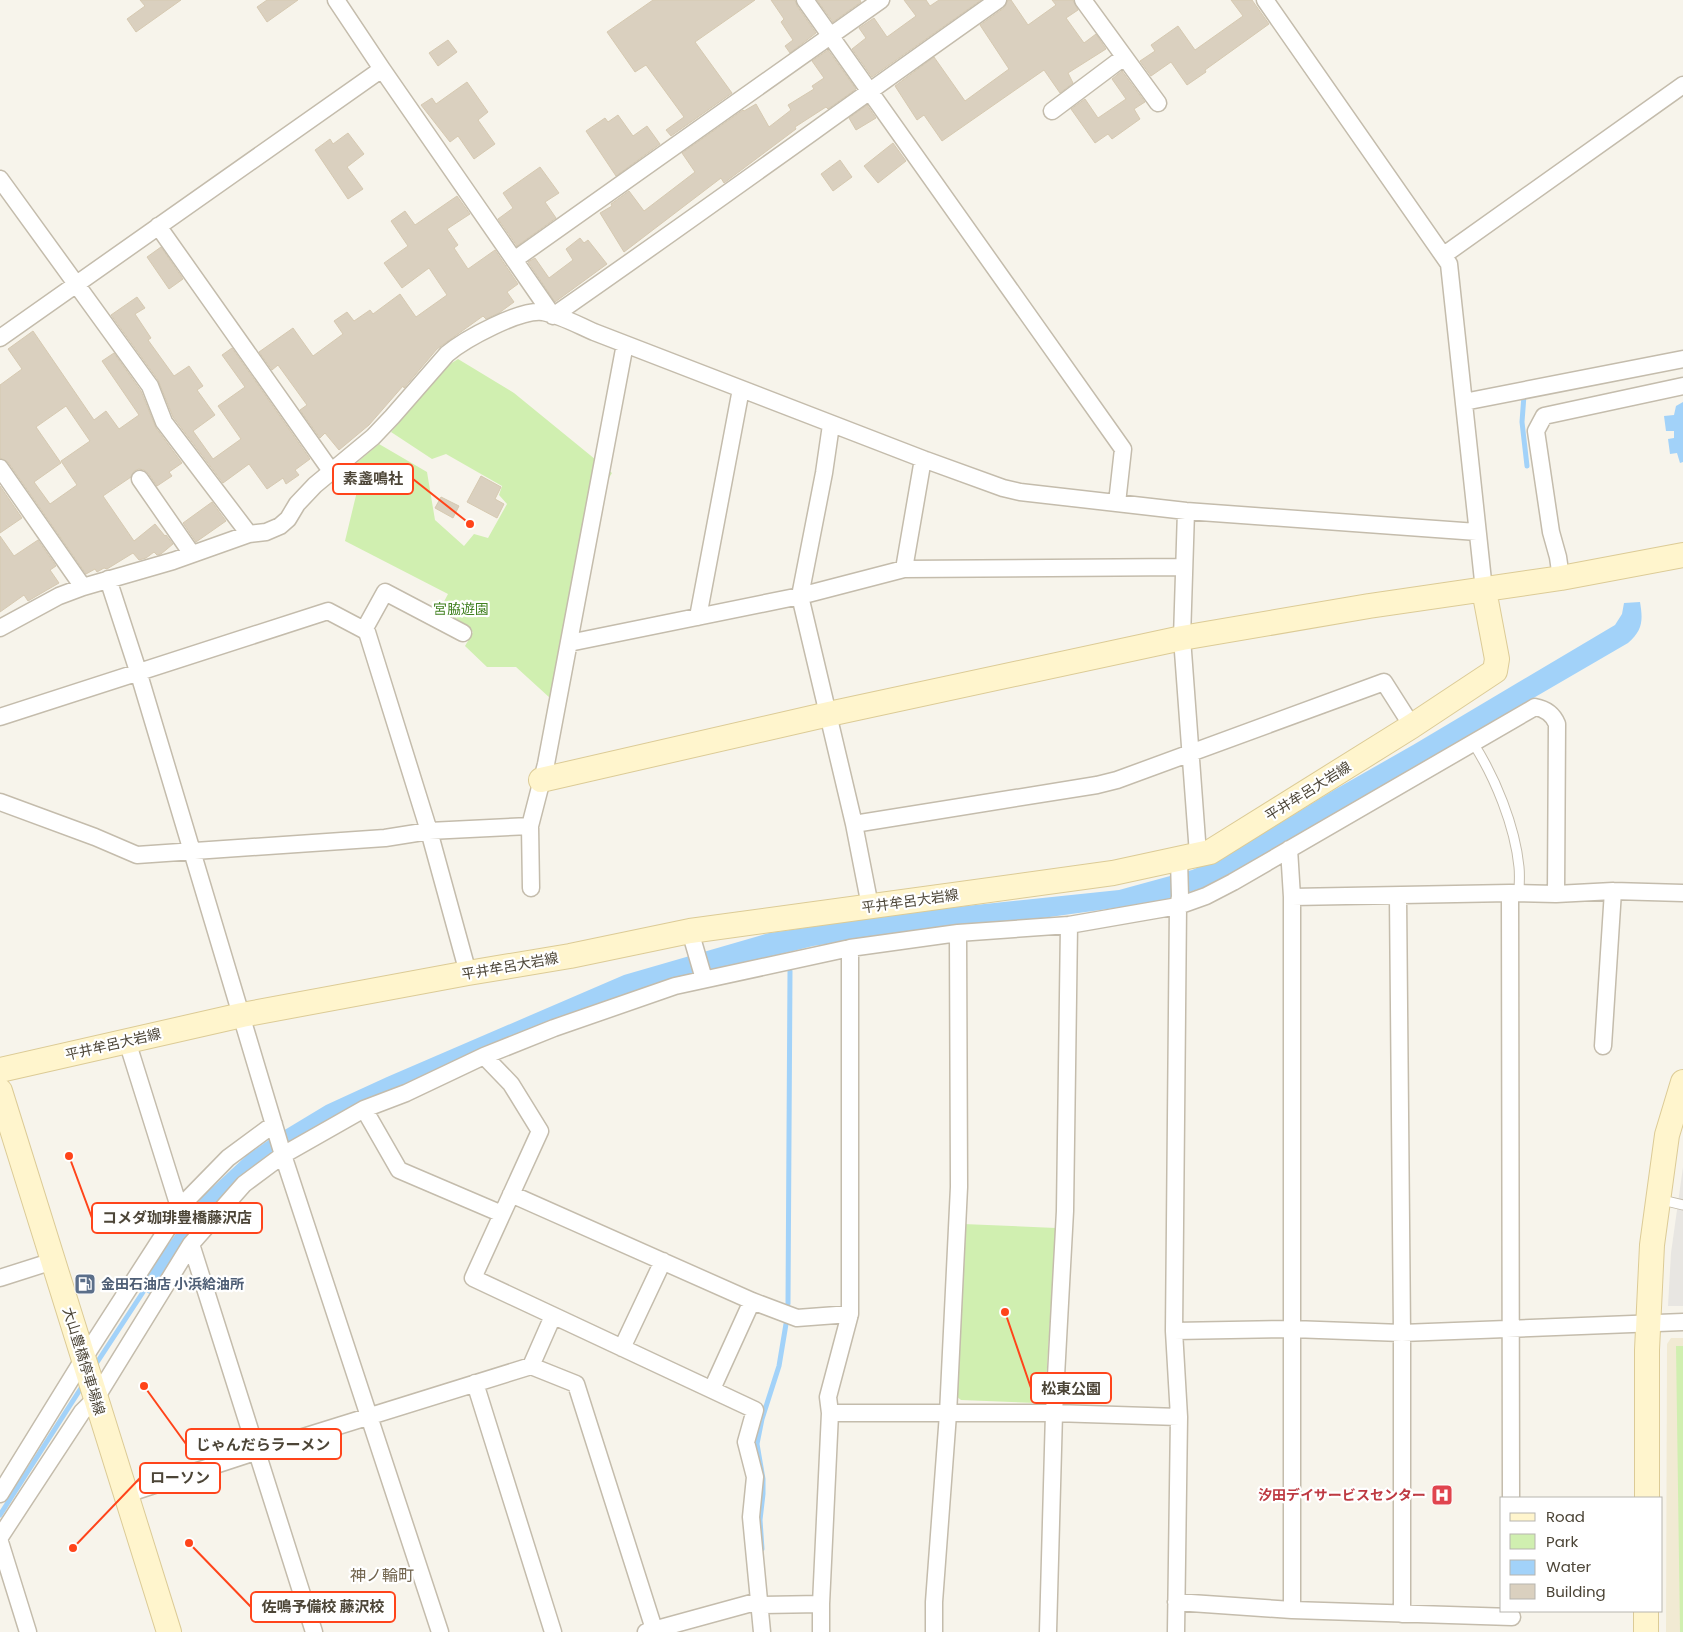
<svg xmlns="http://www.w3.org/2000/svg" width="1683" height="1632" viewBox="0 0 1683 1632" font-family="Poppins,'Noto Sans JP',sans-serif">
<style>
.education{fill:#f1ead3}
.green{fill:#d0efb0}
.parking{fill:#e8e6e2}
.water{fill:#a2d2f9}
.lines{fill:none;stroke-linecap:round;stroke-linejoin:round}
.stream{stroke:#a2d2f9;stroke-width:5}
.building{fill:#dad0bf;stroke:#d6c9b1;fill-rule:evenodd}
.lane-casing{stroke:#c4bcac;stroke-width:11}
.street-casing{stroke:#c4bcac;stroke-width:19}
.secondary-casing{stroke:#dccb96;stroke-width:26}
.lane{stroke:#fff;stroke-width:9}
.street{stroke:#fff;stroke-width:16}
.secondary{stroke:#fff5cd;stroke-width:24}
.labels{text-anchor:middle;stroke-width:4.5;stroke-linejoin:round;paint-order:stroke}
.park-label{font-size:14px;fill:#418121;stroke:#fff}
.street-label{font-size:14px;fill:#4c4537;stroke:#fff}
.service-label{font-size:14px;font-weight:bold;fill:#4e5e75;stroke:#fff;text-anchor:start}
.health-label{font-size:14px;font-weight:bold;fill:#be3a42;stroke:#fff;text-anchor:end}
.quarter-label{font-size:16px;fill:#71644d;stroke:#fff}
.leader{fill:none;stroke:#ff441a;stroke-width:2}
.callout-dot{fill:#ff441a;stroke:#fff;stroke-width:2}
.callout{fill:#fff;stroke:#ff441a;stroke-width:2}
.callout-label{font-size:15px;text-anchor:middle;font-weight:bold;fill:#4c4537}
</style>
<rect width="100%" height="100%" fill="#f7f4eb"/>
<path class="education" d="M1671,1338H1683V1632H1666L1667,1344Z"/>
<path class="green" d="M458,359L514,393L612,473L607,481L559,690L550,698L516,667H487L465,646L473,632L438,613L448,594L345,541L359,483L354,465L379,444L427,472L435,520L464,546L474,534L488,538L507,504L499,495L502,486L446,454L432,459L391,432L447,366Z
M963,1224L1056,1228L1045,1398L1036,1403L961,1400L956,1396Z
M1676,1346H1683V1632H1680Z"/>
<path class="parking" d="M1683,1167V1306H1668L1671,1253Z"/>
<path class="water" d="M1683,402V462L1680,463L1677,453L1670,454L1668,439L1674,438V431H1666L1664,416L1674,415L1676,406Z
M1640,602C1643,620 1643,630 1628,643L1214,884L1168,899L1144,904L1035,919L929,929L813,946L662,984L534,1032L370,1098L329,1119L263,1161L230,1187L208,1211L151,1295L140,1288L155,1263L202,1197L247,1155L273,1137L326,1105L387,1077L624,975L769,933L928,910L1119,890L1192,870L1213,861L1277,825L1334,790L1413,745L1615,625L1622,614L1624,603Z"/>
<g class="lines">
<path class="stream" d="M1527,466L1522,422L1524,395L1527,394
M788,1304L790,971
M94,1367L147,1286
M0,1515L83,1385
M762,1549L760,1520L763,1494V1479L757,1444L762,1419L779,1366L786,1324"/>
</g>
<path class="building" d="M140,0H181L136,32L127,19L145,6Z
M267,0H298L267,22L257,7Z
M653,0H755L695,42L732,93L671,136L666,130L684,117L646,65L635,72L607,32Z
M771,0H795L797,6L816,33L790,53L785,46L793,40L781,22L784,19Z
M817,0H860L861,2L833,22Z
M904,0H926L930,6L939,0H981L872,77L852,49L866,38L859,28L874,18L887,37L916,16Z
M1008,0H1011L1028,25L1056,5L1052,0H1073L1078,10L1066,18L1084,43L1096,34L1106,49L1068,73L1073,83L1060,93L1044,70L942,141L924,115L917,120L895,86L934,57L965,101L1009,69L980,25L1004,8Z
M1231,0H1252L1269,24L1205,70L1206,72L1187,85L1171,62L1151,76L1140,61L1155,51L1151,45L1178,26L1195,50L1243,16Z
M448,40L457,52L438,66L429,53Z
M828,50L856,89L828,109L826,107L795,127L796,129L724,183L721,178L624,252L600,213L612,206L611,204L629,191L644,211L695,172L682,153L743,110L744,111L756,104L769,127L791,110L788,105L814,89L812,86L824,78L812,61Z
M1122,71L1145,102L1134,109L1140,119L1112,139L1108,134L1095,143L1071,109L1085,99L1098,118L1126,99L1112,79Z
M467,82L488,112L478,120L495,144L474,159L458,136L450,142L421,105L432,98L436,104Z
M867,105L876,118L856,130L849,118Z
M618,115L633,136L647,126L660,144L616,176L586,131L605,118L608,122Z
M348,133L364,154L347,167L363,189L348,199L315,150L330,139L333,144Z
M893,143L906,161L878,183L864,166Z
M840,160L852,177L833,191L821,174Z
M540,167L559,193L545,202L556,218L517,246L498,219L513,208L503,193Z
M457,196L470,214L447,229L458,245L454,248L468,269L495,250L518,284L507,292L514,302L499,313L486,319L483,316L437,349L404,388L403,386L369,425L339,450L325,433L320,438L300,410L307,405L278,365L272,370L259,352L293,328L313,356L343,334L334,321L347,312L354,321L370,310L373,314L400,294L416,317L447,295L429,268L402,288L384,263L408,246L391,221L405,211L415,225Z
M580,238L584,243L588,240L607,264L555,302L528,262L535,258L549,278L573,260L566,249Z
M161,247L183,279L169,289L147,257Z
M137,297L145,308L135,314L151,338L148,340L174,376L189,366L203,386L197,390L215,415L193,431L213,459L241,439L218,406L245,387L222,355L232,348L310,459L295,470L299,475L286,484L283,478L267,489L249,464L223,483L173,417L158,380L111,315Z
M33,331L94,420L106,411L119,429L139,415L102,361L114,353L141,391L156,428L182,463L169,472L172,476L157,486L148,473L144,470L139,469L134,471L131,477L103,496L134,541L155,524L165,536L166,535L173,544L161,554L157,555L154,552L146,558L139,560L133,553L107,569L104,568L97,572L95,569L86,574L8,462L0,458V385L22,369L8,349ZM66,406L90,441L61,461L77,485L50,504L34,482L61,463L36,427Z
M481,476L501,487L495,499L504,504L497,518L467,502Z
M0,486L22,518L0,533Z
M441,497L459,506L453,518L435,508Z
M212,502L226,521L196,542L183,523Z
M0,536L14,556L38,540L56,566L50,570L59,583L28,601L24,595L0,612Z"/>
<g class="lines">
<g class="lane-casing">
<path id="lane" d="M1473,743C1495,777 1515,826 1519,867C1520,876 1519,885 1519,894
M1658,1199L1683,1205"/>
</g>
<g class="street-casing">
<path id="street" d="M336,0L382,69L553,316C703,212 849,105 998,0
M805,0L1123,449L1117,503
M1083,0L1158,103
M1265,0L1449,264L1484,590
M1052,111L1124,57
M0,179L150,386L164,422L249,534
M158,226L331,471
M1444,255L1683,85
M514,260L881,0
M0,338L382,69
M1464,402L1683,359
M831,425L824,473L800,596L854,824L1097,785L1117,780L1384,682L1412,726
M0,468L83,587
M140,479L192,554
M1186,511L1182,638L1198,854
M904,569L923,459
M1561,578L1558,557L1551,532L1536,431L1544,416L1683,386
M108,579L138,671L283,1155L440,1632
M698,617L741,389
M0,628L59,596L83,587L173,561L249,534L266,532L280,526L288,519L297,504L315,485L373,437L392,417L447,354C465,339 520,309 543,312C560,315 578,325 594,332L923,459L1003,488L1020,492L1186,511L1477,532
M364,630L385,592L463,633
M569,643L800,596L904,569L1184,567
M0,717L328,611L364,630L367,632L429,831L468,973
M0,802L95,837L137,855L385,838L429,831L530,826
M854,824L870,906
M1289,849L1292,897V1610
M531,888L530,826L546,764L625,344
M1510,893L1511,1498
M1398,896L1402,1333V1614
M1292,897L1510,893L1556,894L1613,891L1683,893
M690,931L704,979
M127,1041L180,1210
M1603,1046L1613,891
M484,1056L511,1084L540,1131L473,1278L755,1410L746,1442L755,1477L751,1517L762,1632
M364,1109L399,1170L502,1214
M511,1194L752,1301L797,1318L850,1314
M191,1244L314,1632
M0,1278L53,1261
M1174,1331L1292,1329L1402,1333L1683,1322
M622,1348L663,1261
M531,1366L553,1316
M475,1383L553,1632
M712,1389L752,1301
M830,1413H1054L1179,1417
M0,1494L84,1358L184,1203L228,1158L274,1124
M127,1494L258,1451L531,1366L576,1384L654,1629
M0,1537L82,1412L96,1398L191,1244L244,1184L283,1155L364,1109L406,1093L484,1056L554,1028L675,986L850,948L958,933L1069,925L1178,906L1206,896L1233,882L1535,707C1546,709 1553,714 1557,724L1556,894
M0,1542L28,1632
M1176,1602L1292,1610L1512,1617
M759,1605L821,1604
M646,1632L759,1601
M821,1632V1604L830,1413L828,1397L850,1314V948
M934,1632V1602L948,1414L959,1187L958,933
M1048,1632L1054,1413L1065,1211L1069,925
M1176,1632L1179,1417L1174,1331L1178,906L1180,897L1179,859"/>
</g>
<g class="secondary-casing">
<path id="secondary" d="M541,780L829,714L1182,638L1369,606L1561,578L1683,555
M0,1070L242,1015L468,973L570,956L690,931L1113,873L1210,852L1412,726L1495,671L1497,659L1484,590
M0,1091L169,1632
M1647,1498V1350L1652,1245L1667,1135L1683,1082
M1646,1632V1611"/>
</g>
<use href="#lane" class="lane"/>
<use href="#street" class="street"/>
<use href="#secondary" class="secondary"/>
</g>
<defs>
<g id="fuel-square" transform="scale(1.125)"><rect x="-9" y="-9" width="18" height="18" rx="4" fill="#5c6f8a" stroke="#fff"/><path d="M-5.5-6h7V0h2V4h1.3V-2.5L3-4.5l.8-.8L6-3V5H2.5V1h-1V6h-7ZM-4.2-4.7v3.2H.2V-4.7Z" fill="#fff"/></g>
<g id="hospital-square" transform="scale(1.125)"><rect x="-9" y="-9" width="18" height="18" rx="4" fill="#e0444e" stroke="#fff"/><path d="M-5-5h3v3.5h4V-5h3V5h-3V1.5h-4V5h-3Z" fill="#fff"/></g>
</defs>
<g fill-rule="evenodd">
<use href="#fuel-square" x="85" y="1284"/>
<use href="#hospital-square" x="1442" y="1495"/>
</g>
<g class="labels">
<g class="park-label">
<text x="461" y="614">宮脇遊園</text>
</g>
<g class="street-label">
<text transform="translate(1308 791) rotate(-32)" y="5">平井牟呂大岩線</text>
<text transform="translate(910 901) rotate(-8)" y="5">平井牟呂大岩線</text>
<text transform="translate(510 966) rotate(-10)" y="5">平井牟呂大岩線</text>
<text transform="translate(113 1044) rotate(-13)" y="5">平井牟呂大岩線</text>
<text transform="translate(84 1361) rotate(73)" y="5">大山豊橋停車場線</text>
</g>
<g class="service-label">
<text x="101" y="1289">金田石油店 小浜給油所</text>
</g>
<g class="health-label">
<text x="1426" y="1500">汐田デイサービスセンター</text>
</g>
<g class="quarter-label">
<text x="382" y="1581">神ノ輪町</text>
</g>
</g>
<path class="leader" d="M470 524L413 479M69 1156L92 1218M1005 1312L1031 1388M144 1386L186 1444M73 1548L140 1478M189 1543L251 1607"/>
<g class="callout-dot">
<circle cx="470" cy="524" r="5"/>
<circle cx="69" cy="1156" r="5"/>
<circle cx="1005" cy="1312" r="5"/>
<circle cx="144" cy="1386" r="5"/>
<circle cx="73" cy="1548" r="5"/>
<circle cx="189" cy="1543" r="5"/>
</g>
<g class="callout">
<rect x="333" y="464" width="80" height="30" rx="5"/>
<rect x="92" y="1203" width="170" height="30" rx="5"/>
<rect x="1031" y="1373" width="80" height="30" rx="5"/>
<rect x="186" y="1429" width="155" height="30" rx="5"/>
<rect x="140" y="1463" width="80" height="30" rx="5"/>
<rect x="251" y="1592" width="144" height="30" rx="5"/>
</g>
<g class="callout-label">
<text x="373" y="484">素盞鳴社</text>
<text x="177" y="1223">コメダ珈琲豊橋藤沢店</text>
<text x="1071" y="1394">松東公園</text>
<text x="263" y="1450">じゃんだらラーメン</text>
<text x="180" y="1483">ローソン</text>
<text x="323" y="1612">佐鳴予備校 藤沢校</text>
</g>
<rect x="1500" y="1497" width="162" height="115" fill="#ffffff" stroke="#b7b5af"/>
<rect x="1510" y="1513" width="25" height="8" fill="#fff5cd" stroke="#b7b5af"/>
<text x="1546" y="1522" font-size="15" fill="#4c4537">Road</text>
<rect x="1510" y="1534" width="25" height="15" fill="#d0efb0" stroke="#b7b5af"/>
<text x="1546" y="1547" font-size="15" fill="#4c4537">Park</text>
<rect x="1510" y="1560" width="25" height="15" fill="#a2d2f9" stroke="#b7b5af"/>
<text x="1546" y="1572" font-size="15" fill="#4c4537">Water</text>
<rect x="1510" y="1584" width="25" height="15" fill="#dad0bf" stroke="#b7b5af"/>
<text x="1546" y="1597" font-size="15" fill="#4c4537">Building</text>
</svg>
